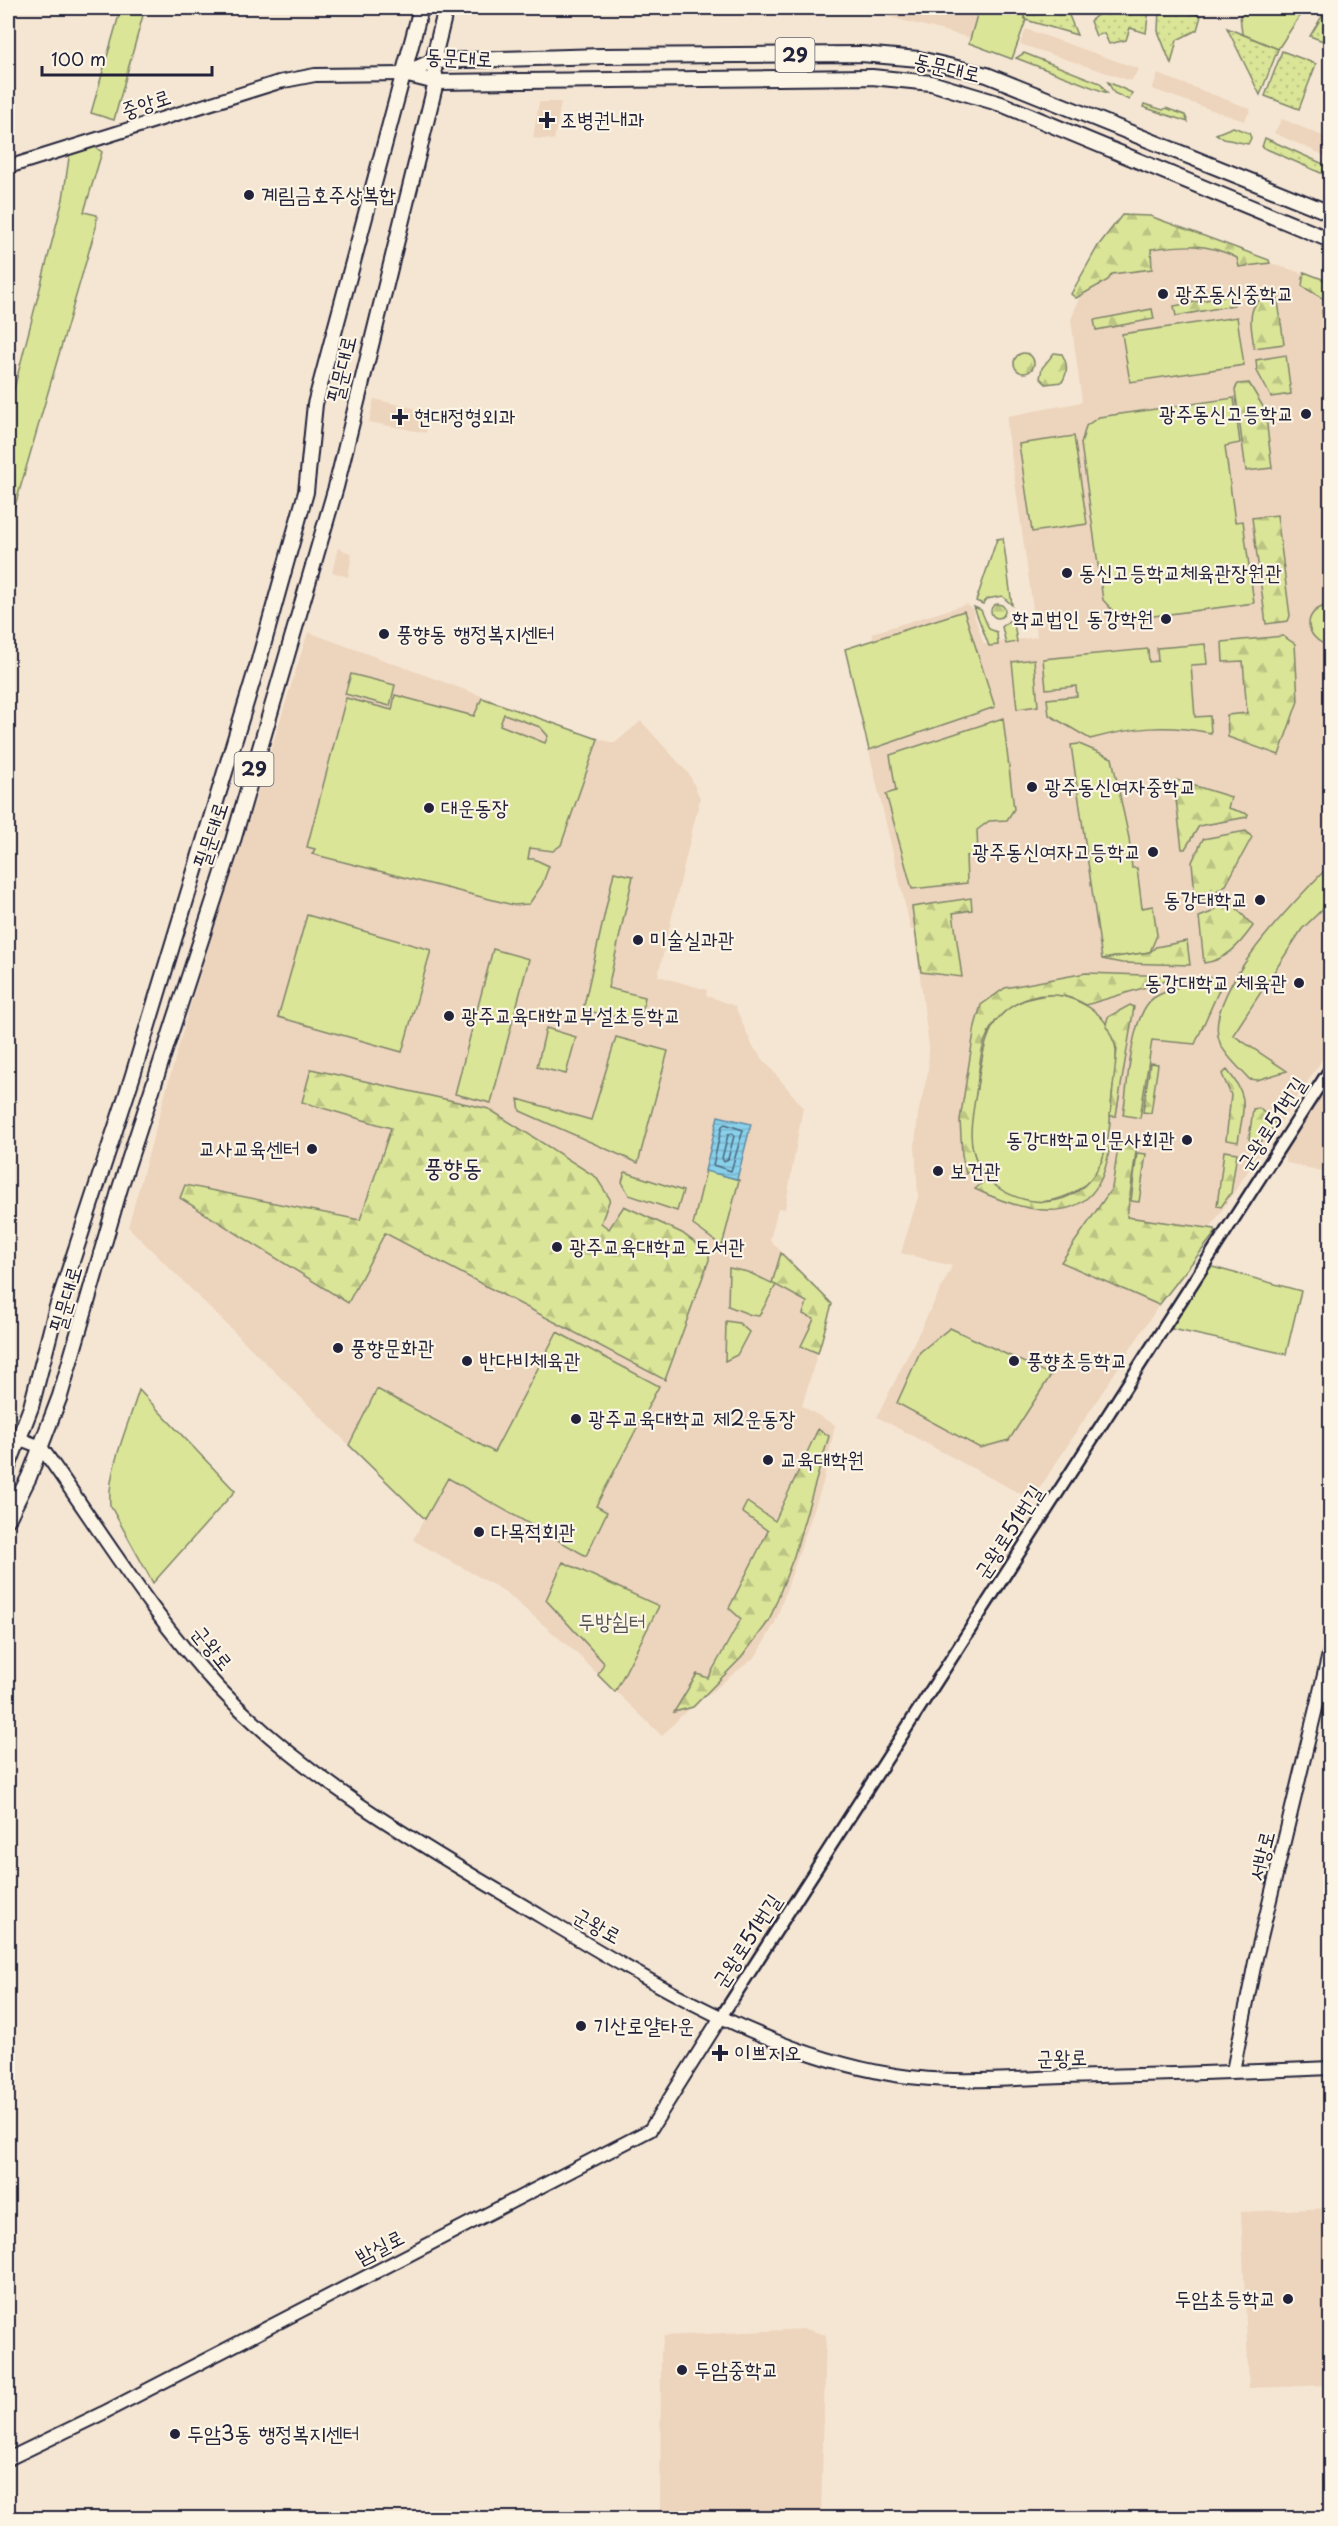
<svg xmlns="http://www.w3.org/2000/svg" width="1338" height="2526" viewBox="0 0 1338 2526" font-family="'Playpen Sans','Poor Story',sans-serif">
<style>
.built{fill:#edd4bd}
.green{fill:#dae597;stroke:#7e8469;stroke-width:1.5;fill-rule:evenodd}
.forest{fill:url(#forest-firs);stroke:#7e8469;stroke-width:1.5}
.garden{fill:url(#garden-dots);stroke:#7e8469;stroke-width:1.5}
.water{fill:url(#water-rules);stroke:#608ba4;stroke-width:1.5}
.lines{fill:none;stroke-linecap:round;stroke-linejoin:round}
.shore{stroke:#4b6881;stroke-width:1.5}
.tertiary-casing{stroke:#22223b;stroke-width:15}
.secondary-casing{stroke:#22223b;stroke-width:16}
.primary-casing{stroke:#22223b;stroke-width:18}
.tertiary{stroke:#fcf5e5;stroke-width:10}
.secondary{stroke:#fcf5e5;stroke-width:12}
.primary{stroke:#fcf5e5;stroke-width:14}
.poi-dot{fill:#22223b;stroke:#fcf5e5;stroke-width:2}
.labels{text-anchor:middle;stroke-width:4.5;stroke-linejoin:round;paint-order:stroke}
.shield{fill:#fcf5e5;stroke:#63616e;stroke-width:1.5}
.shield-label{font-size:20px;font-weight:bold;fill:#22223b}
.street-label{font-size:21px;fill:#22223b;stroke:#fcf5e5}
.poi-label{font-size:21px;fill:#22223b;stroke:#fcf5e5;text-anchor:start}
.park-label{font-size:21px;fill:#505352;stroke:#fcf5e5}
.quarter-label{font-size:24px;fill:#22223b;stroke:#fcf5e5}
</style>
<defs>
<pattern id="forest-firs" width="22" height="20" patternUnits="userSpaceOnUse" patternTransform="scale(1.5)"><rect width="22" height="20" fill="#dae597"/><path d="M5 1l3.5 6h-7zM16 11l3.5 6h-7z" fill="#bbc483"/></pattern>
<pattern id="garden-dots" width="8" height="8" patternUnits="userSpaceOnUse" patternTransform="scale(1.5)"><rect width="8" height="8" fill="#dae597"/><path d="M2 2h.1M6 6h.1" fill="none" stroke="#bbc483" stroke-width="1.8" stroke-linecap="round"/></pattern>
<pattern id="water-rules" width="6" height="5" patternUnits="userSpaceOnUse" patternTransform="scale(1.5)"><rect width="6" height="5" fill="#89d1ea"/><path d="M0 2.5h6" fill="none" stroke="#76b3ca"/></pattern>
</defs>
<rect width="100%" height="100%" fill="#f5e6d3"/>
<filter id="ink" filterUnits="userSpaceOnUse"><feTurbulence type="fractalNoise" baseFrequency=".0167" numOctaves="2"/><feDisplacementMap in="SourceGraphic" scale="12" xChannelSelector="R" yChannelSelector="G"/><feConvolveMatrix kernelMatrix="1 2 1 2 8 2 1 2 1" color-interpolation-filters="sRGB"/></filter>
<g filter="url(#ink)">
<path class="built" d="M855,8H979L971,38Z
M1026,29L1139,69L1131,81L1020,44Z
M1158,74L1251,109L1244,121L1152,89Z
M539,102H561L554,140L533,138Z
M1282,119L1330,139V158L1274,133Z
M1193,244L1218,248L1237,258L1239,267L1270,263L1330,282V1048L1200,1243L1062,1262L1159,1305L1032,1500L877,1417L952,1266L901,1253L918,1197L915,1145L918,1114L928,1072L929,1047L914,930H911L845,649L874,640L872,633L967,604L972,609L984,644L1037,637L1007,426L1008,416L1082,402L1071,320L1080,296L1108,280L1112,274L1152,269L1150,249Z
M374,399L430,412L426,433L369,422Z
M338,548L352,554L348,577L332,572Z
M308,632L598,739L615,743L641,721L689,774L700,798L658,976L707,990L706,995L735,1006L753,1047L803,1107L785,1209L778,1208L770,1240L832,1304L802,1406L835,1425L823,1483L775,1623L756,1656L681,1716L662,1736L574,1651L504,1591L413,1540L424,1519L128,1227L189,1009Z
M1330,1081V1173L1287,1163L1283,1153Z
M1330,2208V2385L1249,2388L1241,2212Z
M805,2329L826,2335L821,2518H660L661,2354L664,2336Z"/>
<path class="green" d="M121,8H145L114,120L91,113Z
M979,8H1027L1024,17L1026,20L1012,59L969,43Z
M1258,8H1305L1278,49L1242,34L1240,15Z
M1024,53L1100,83L1107,93L1016,58Z
M1108,82L1132,93L1129,100L1114,93Z
M1144,104L1163,110L1166,108L1185,115L1188,122L1143,107Z
M1233,127L1249,133L1251,138L1248,144L1224,139L1216,134Z
M95,147L102,152L84,212L97,215L96,227L8,530V412L63,199L70,151Z
M1237,317L1244,365L1130,382L1122,334Z
M1234,398L1240,443L1225,446L1235,522L1243,521L1254,603L1131,619L1115,613L1103,600L1081,444L1086,426L1099,417Z
M1074,436L1087,524L1032,532L1019,444Z
M1003,538L1012,605L1002,596L987,599L983,604L976,601L997,539Z
M1330,605V646C1303,639 1301,609 1330,605Z
M974,607L981,610L989,629L997,632L998,645L989,646Z
M964,611L995,707L869,750L845,649Z
M1013,617L1017,642L1006,644L1002,627Z
M1205,644L1207,664L1191,665L1195,717L1210,716L1211,733C1166,724 1134,727 1090,739L1049,715L1047,699L1077,696L1076,686L1046,689L1043,659L1148,649L1149,662L1158,661L1157,648Z
M1034,659L1038,706L1017,709L1012,662Z
M351,674L395,685L390,706L345,694Z
M395,695L474,716L482,698L598,739L561,845L553,851L530,848L528,859H534L549,866L542,885L529,904L513,905L312,854L315,849L307,847L346,698L392,710ZM504,714L540,727L548,736L545,743L500,725Z
M1003,718L1014,809L1007,820L989,821L977,830L978,855L966,856L967,883L912,889L886,794L896,791L890,755Z
M1079,744L1112,758L1129,838L1132,868H1137L1142,908L1153,906L1157,935L1150,952L1102,959L1071,745Z
M1330,865V902L1302,929L1233,1035L1287,1071L1257,1080L1249,1079C1241,1069 1225,1056 1220,1043C1200,994 1298,898 1330,865Z
M614,872L633,876L608,988L645,997L640,1022L583,1010Z
M307,915L431,950L402,1052L278,1017Z
M493,949L529,959L491,1103L455,1094Z
M1208,977L1217,979L1220,983L1219,990L1195,1044L1152,1040L1140,1118L1123,1115C1128,1087 1130,1012 1155,997C1171,988 1191,983 1208,977Z
M1055,994C1077,999 1099,1008 1110,1030C1121,1051 1115,1073 1112,1096C1110,1118 1110,1143 1101,1163C1086,1196 1044,1210 1012,1196C988,1186 975,1166 971,1141C968,1124 974,1104 977,1087C986,1032 991,1000 1055,994Z
M546,1028L576,1037L566,1074L537,1067Z
M616,1037L668,1051L638,1163L520,1111L518,1099L591,1120Z
M706,1170L739,1180L722,1246L693,1225Z
M625,1172L683,1191L677,1211L629,1195L622,1182Z
M1205,1265L1301,1291L1286,1354L1163,1327Z
M729,1268L748,1272L776,1285L759,1316L751,1315L728,1306Z
M726,1321L739,1323L749,1332L737,1355L725,1361Z
M950,1328L1051,1375L1009,1440L980,1448L897,1403L920,1352Z
M557,1332L659,1386L596,1506L607,1512L586,1556L448,1478L425,1519L349,1445L377,1389L494,1452Z
M139,1390L235,1491L153,1583L110,1505C107,1471 129,1423 139,1390Z
M563,1562L659,1606L615,1692L598,1675L604,1663L546,1600Z"/>
<path class="forest" d="M1122,215L1150,216L1269,260L1270,263L1239,267L1237,258C1207,242 1183,245 1151,249L1152,269L1112,274L1108,280L1076,298L1071,294L1098,246Z
M1304,272L1330,282V303L1302,286Z
M1277,294L1284,344L1254,348C1251,323 1243,299 1277,294Z
M1232,295L1234,305L1176,316L1174,306Z
M1152,309L1154,319L1096,330L1094,320Z
M1322,311L1330,317V341L1326,342Z
M1054,353L1062,354C1068,365 1068,372 1062,382L1046,384L1040,378L1042,368Z
M1014 363a10 10 0 1 1 20 0a10 10 0 1 1-20 0Z
M1286,355L1291,394L1271,397L1257,371L1256,360Z
M1249,383L1265,410L1272,468L1246,471L1235,389L1238,384Z
M1277,515L1290,616L1288,621L1266,624L1252,518Z
M991 611a7 7 0 1 1 14 0a7 7 0 1 1-14 0Z
M1283,636L1295,644L1298,701L1279,755L1228,737L1227,715L1247,713L1243,661L1223,662L1222,642Z
M1176,780L1231,797L1228,808L1248,814L1247,817L1199,826L1185,849H1182L1174,783Z
M1246,831L1252,837L1226,885L1201,901L1195,895L1192,862L1203,839Z
M971,898L972,910L953,913L962,977L921,972L912,907Z
M1228,899L1253,926C1240,944 1227,960 1204,963L1199,917L1212,912Z
M1187,941L1190,965L1122,963L1102,959L1150,952L1156,947Z
M1086,973L1172,976L1173,979L1086,1005C1050,983 1002,998 986,1038C979,1054 979,1076 976,1093C972,1119 966,1142 979,1166L966,1174L962,1155L960,1120L975,1026L981,1005L1005,988Z
M1130,1005L1134,1007L1116,1116H1110L1117,1049L1106,1024L1108,1017Z
M1150,1063L1158,1064L1151,1113L1143,1112Z
M311,1069L489,1109L596,1177L610,1199L601,1223L609,1229L624,1206L682,1233L709,1253V1260L665,1380L385,1233L348,1303L180,1198L185,1185L360,1220L391,1128L302,1102Z
M1227,1070C1251,1099 1243,1107 1238,1142L1226,1140L1231,1095L1222,1074Z
M1259,1108L1276,1124L1257,1146L1249,1139L1253,1109Z
M1119,1141L1137,1144L1127,1217L1215,1229L1216,1232L1159,1305L1061,1262L1112,1188Z
M1107,1142H1110C1102,1231 1034,1217 975,1189L987,1179C1022,1211 1077,1212 1100,1164C1104,1158 1105,1149 1107,1142Z
M1224,1151L1237,1153L1231,1193L1221,1207L1217,1206Z
M1137,1153L1146,1154L1139,1202L1131,1201Z
M781,1253L832,1304L818,1353L801,1346L814,1319L803,1314L807,1302L772,1283Z
M818,1429L829,1436L794,1556L769,1621L741,1658L693,1707L674,1712L697,1674L708,1678L741,1619L729,1608L768,1531L742,1512L747,1502L775,1521Z"/>
<path class="garden" d="M1027,8H1066L1077,35L1026,20L1024,17Z
M1106,8H1149L1146,33L1130,28L1126,40L1109,44L1104,33L1096,36L1090,21Z
M1159,8H1176L1201,16L1197,30L1177,40L1171,64L1158,31Z
M1327,8H1330V30L1323,41L1310,36Z
M1227,28L1278,49L1260,95Z
M1282,51L1316,64L1299,109L1265,96Z
M1265,138L1330,167V177L1262,147Z"/>
<path class="water" d="M718,1116L751,1124L737,1179L705,1171Z"/>
<g class="lines">
<path class="shore" d="M725,1124L743,1130L731,1171L713,1165L722,1126Z
M732,1133L734,1136L728,1159L724,1162L722,1158L728,1135Z"/>
<g class="tertiary-casing">
<path id="tertiary" d="M721,2017L1330,1069"/>
</g>
<g class="secondary-casing">
<path id="secondary" d="M8,167L279,82L315,75L404,74
M20,1439L41,1447C99,1528 150,1614 218,1687C303,1777 416,1842 522,1905C635,1973 763,2054 895,2075C950,2084 1008,2079 1063,2077C1152,2075 1241,2072 1330,2068
M1233,2071L1255,1962L1330,1650
M8,2459L103,2413L650,2130L721,2017"/>
</g>
<g class="primary-casing">
<path id="primary" d="M404,74L433,61L602,56L861,54L919,59L987,75L1330,213
M404,74L436,82L872,77L931,83L1001,104L1330,240
M8,1467L31,1407L56,1310L132,1078L259,660L306,492L315,404L421,8
M8,1519L29,1477L60,1396L120,1188L230,851L336,487L436,82L433,61L446,8"/>
</g>
<use href="#tertiary" class="tertiary"/>
<use href="#secondary" class="secondary"/>
<use href="#primary" class="primary"/>
</g>
</g>
<g class="poi-dot">
<path d="M544 111h6v6h6v6h-6v6h-6v-6h-6v-6h6z"/>
<circle cx="249" cy="195" r="6"/>
<circle cx="1163" cy="294" r="6"/>
<circle cx="1306" cy="414" r="6"/>
<path d="M397 408h6v6h6v6h-6v6h-6v-6h-6v-6h6z"/>
<circle cx="1067" cy="573" r="6"/>
<circle cx="1166" cy="619" r="6"/>
<circle cx="384" cy="634" r="6"/>
<circle cx="1032" cy="787" r="6"/>
<circle cx="429" cy="808" r="6"/>
<circle cx="1153" cy="852" r="6"/>
<circle cx="1260" cy="900" r="6"/>
<circle cx="638" cy="940" r="6"/>
<circle cx="1299" cy="983" r="6"/>
<circle cx="449" cy="1016" r="6"/>
<circle cx="1187" cy="1140" r="6"/>
<circle cx="312" cy="1149" r="6"/>
<circle cx="938" cy="1171" r="6"/>
<circle cx="557" cy="1247" r="6"/>
<circle cx="338" cy="1348" r="6"/>
<circle cx="467" cy="1361" r="6"/>
<circle cx="1014" cy="1361" r="6"/>
<circle cx="576" cy="1419" r="6"/>
<circle cx="768" cy="1460" r="6"/>
<circle cx="479" cy="1532" r="6"/>
<circle cx="581" cy="2026" r="6"/>
<path d="M717 2044h6v6h6v6h-6v6h-6v-6h-6v-6h6z"/>
<circle cx="1288" cy="2299" r="6"/>
<circle cx="682" cy="2370" r="6"/>
<circle cx="175" cy="2434" r="6"/>
</g>
<g class="labels">
<g class="shield">
<rect x="775.5" y="38" width="39" height="34" rx="4.5"/>
<rect x="234.5" y="752" width="39" height="34" rx="4.5"/>
</g>
<g class="shield-label">
<text x="795" y="62">29</text>
<text x="254" y="776">29</text>
</g>
<g class="street-label">
<text transform="translate(459 58) rotate(3)" y="7">동문대로</text>
<text transform="translate(947 68) rotate(13)" y="7">동문대로</text>
<text transform="translate(146 104) rotate(-18)" y="7">중앙로</text>
<text transform="translate(342 369) rotate(-77)" y="7">필문대로</text>
<text transform="translate(211 835) rotate(-72)" y="7">필문대로</text>
<text transform="translate(1272 1124) rotate(-57)" y="7">군왕로51번길</text>
<text transform="translate(66 1299) rotate(-74)" y="7">필문대로</text>
<text transform="translate(1009 1532) rotate(-57)" y="7">군왕로51번길</text>
<text transform="translate(212 1648) rotate(51)" y="7">군왕로</text>
<text transform="translate(1262 1856) rotate(-76)" y="7">서방로</text>
<text transform="translate(597 1926) rotate(29)" y="7">군왕로</text>
<text transform="translate(747 1941) rotate(-57)" y="7">군왕로51번길</text>
<text transform="translate(1062 2058) rotate(-1)" y="7">군왕로</text>
<text transform="translate(380 2247) rotate(-27)" y="7">밤실로</text>
</g>
<g class="poi-label">
<text x="560" y="127">조병권내과</text>
<text x="261" y="202">계림금호주상복합</text>
<text x="1175" y="301">광주동신중학교</text>
<text x="1294" y="421" text-anchor="end">광주동신고등학교</text>
<text x="414" y="424">현대정형외과</text>
<text x="1079" y="580">동신고등학교체육관장원관</text>
<text x="1154" y="626" text-anchor="end">학교법인 동강학원</text>
<text x="396" y="641">풍향동 행정복지센터</text>
<text x="1044" y="794">광주동신여자중학교</text>
<text x="441" y="815">대운동장</text>
<text x="1141" y="859" text-anchor="end">광주동신여자고등학교</text>
<text x="1248" y="907" text-anchor="end">동강대학교</text>
<text x="650" y="947">미술실과관</text>
<text x="1287" y="990" text-anchor="end">동강대학교 체육관</text>
<text x="461" y="1023">광주교육대학교부설초등학교</text>
<text x="1175" y="1147" text-anchor="end">동강대학교인문사회관</text>
<text x="300" y="1156" text-anchor="end">교사교육센터</text>
<text x="950" y="1178">보건관</text>
<text x="569" y="1254">광주교육대학교 도서관</text>
<text x="350" y="1355">풍향문화관</text>
<text x="479" y="1368">반다비체육관</text>
<text x="1026" y="1368">풍향초등학교</text>
<text x="588" y="1426">광주교육대학교 제2운동장</text>
<text x="780" y="1467">교육대학원</text>
<text x="491" y="1539">다목적회관</text>
<text x="593" y="2033">기산로얄타운</text>
<text x="734" y="2060">이쁘지오</text>
<text x="1276" y="2306" text-anchor="end">두암초등학교</text>
<text x="694" y="2377">두암중학교</text>
<text x="187" y="2441">두암3동 행정복지센터</text>
</g>
<g class="park-label">
<text x="612" y="1629">두방쉼터</text>
</g>
<g class="quarter-label">
<text x="453" y="1176">풍향동</text>
</g>
</g>
<rect width="1338" height="2526" fill="none" stroke="#fcf5e5" stroke-width="30"/>
<rect x="15" y="15" width="1308" height="2496" fill="none" stroke="#22223b" stroke-width="2" filter="url(#ink)"/>
<path d="M42 66v9h170v-9" fill="none" stroke="#22223b" stroke-width="3"/>
<text x="51" y="66" font-size="18" fill="#22223b" stroke="#fcf5e5" stroke-width="4.5" paint-order="stroke">100 m</text>
</svg>
